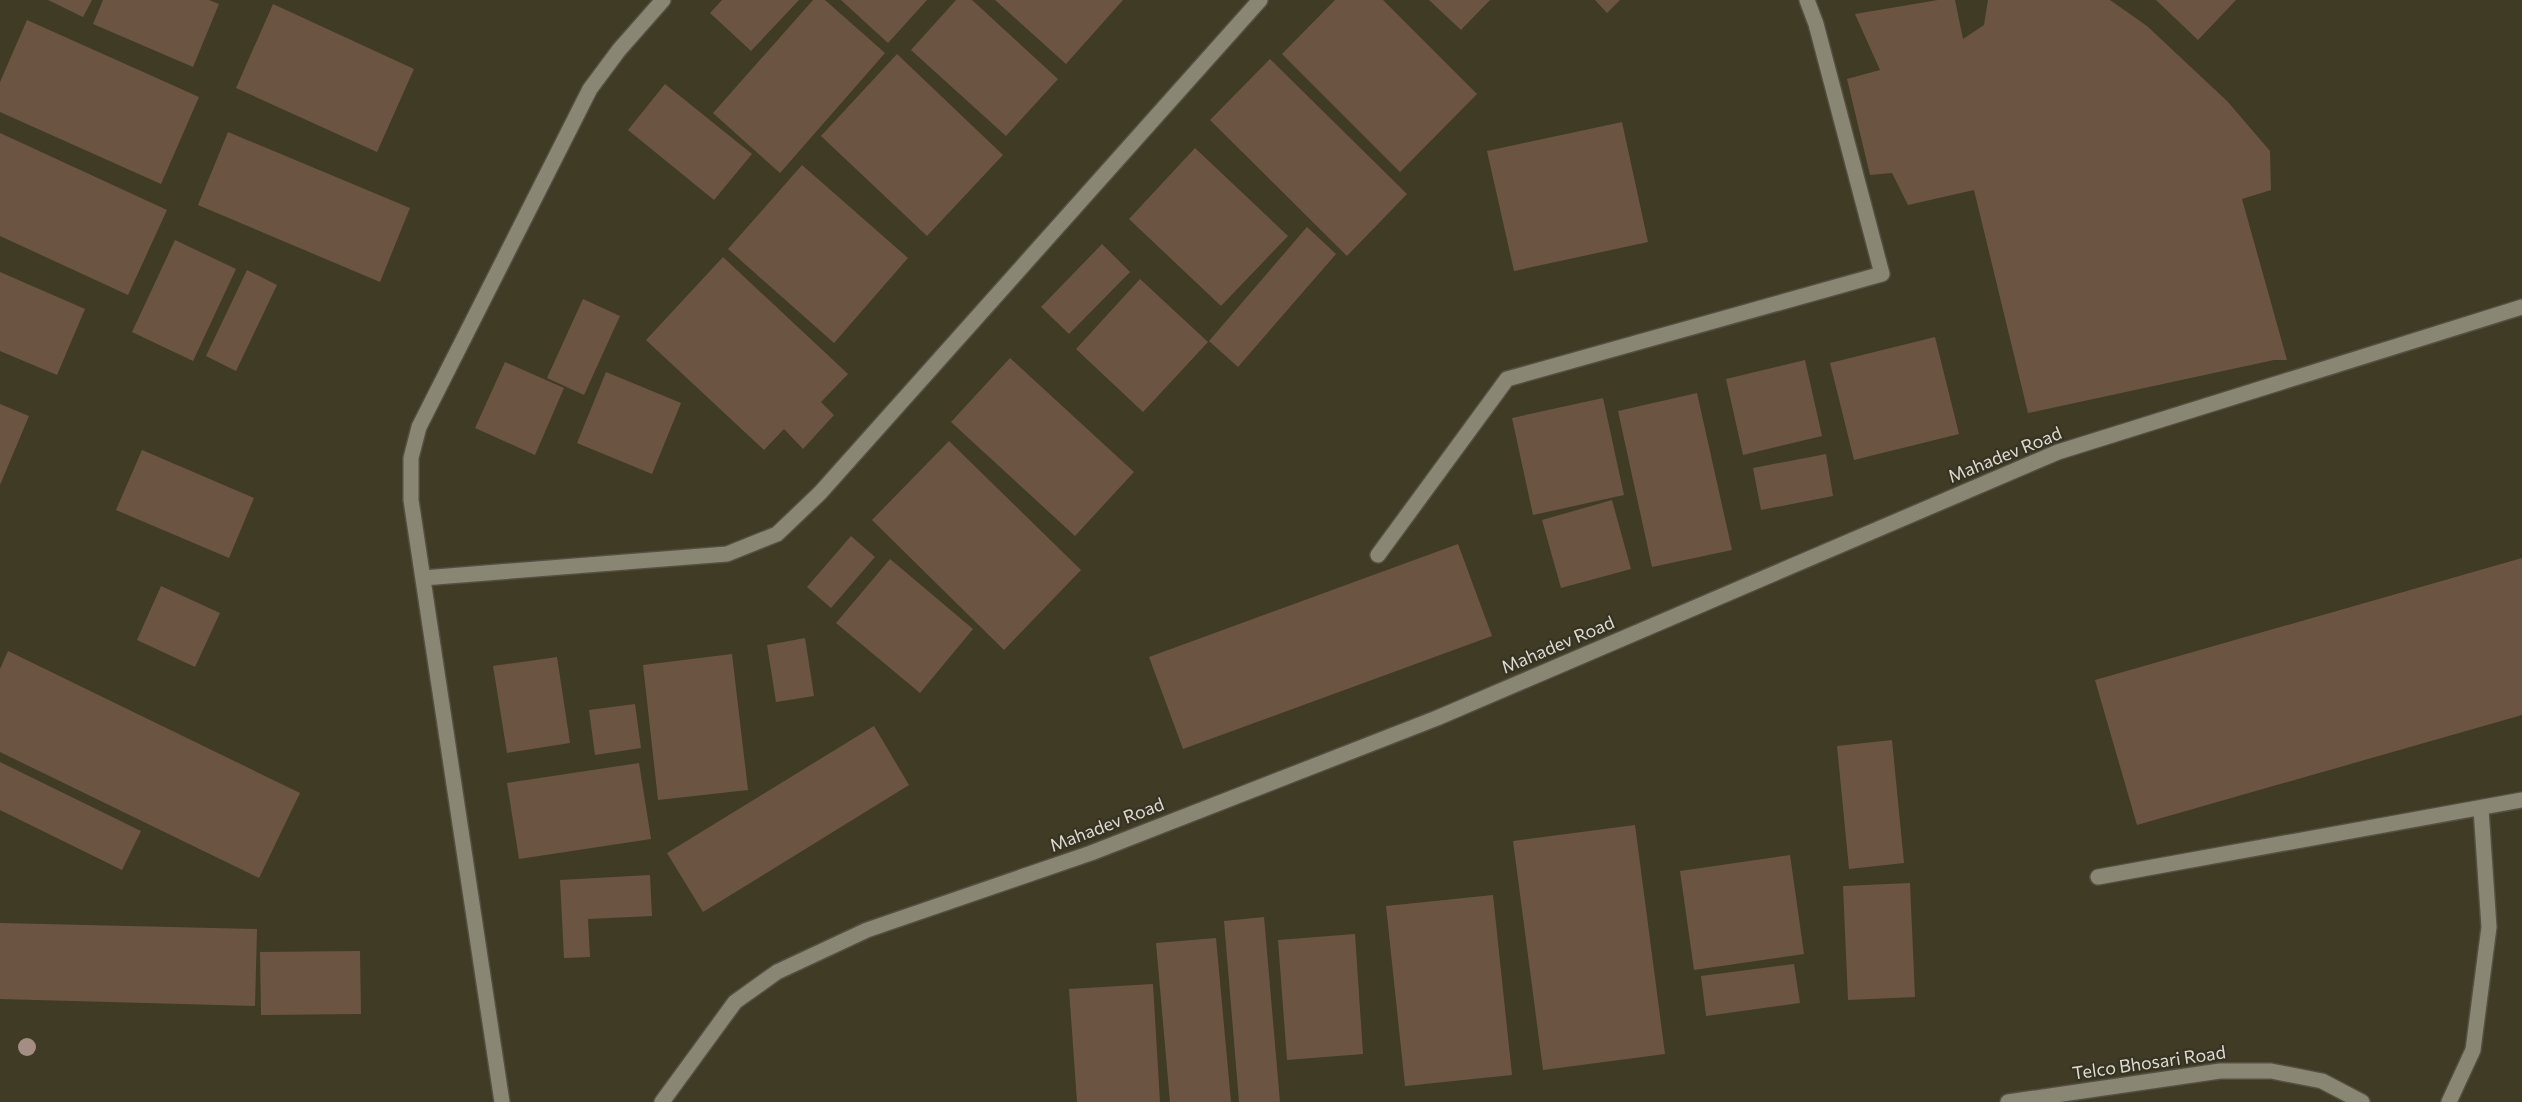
<svg xmlns="http://www.w3.org/2000/svg" width="2522" height="1102" viewBox="0 0 2522 1102" font-family="Commissioner,sans-serif">
<style>
.built{fill:#403b24}
.building{fill:#6b5542}
.lines{fill:none;stroke-linecap:round;stroke-linejoin:round}
.minor-casing{stroke:#535043;stroke-width:18}
.minor{stroke:#898674;stroke-width:15}
.tree{fill:#a48e83}
.labels{text-anchor:middle;stroke-width:4.5;stroke-linejoin:round;paint-order:stroke}
.street-label{font-size:18px;fill:#dcdad1;stroke:#373323}
</style>
<rect width="100%" height="100%" fill="#373323"/>
<path class="built" d="M0,0H2522V1102H0Z"/>
<path class="building" d="M48,0H92L83,17Z
M103,0H209L219,4L193,67L93,24Z
M722,0H799L751,51L710,13Z
M813,0H825L885,53L780,173L713,113Z
M841,0H927L888,43Z
M956,0H972L1058,79L1006,136L911,50Z
M995,0H1123L1066,64Z
M1335,0H1383L1477,94L1400,172L1282,54Z
M1429,0H1490L1461,30Z
M1595,0H1620L1607,13Z
M1938,0H1955L1963,39L1984,25L1988,0H2110L2147,26L2227,101L2270,151L2271,190L2242,199L2287,360H2274L2028,413L1974,190L1908,205L1892,173L1870,175L1847,79L1880,70L1855,14Z
M2156,0H2236L2198,40Z
M273,4L414,69L377,152L236,88Z
M27,20L199,97L161,184L0,112V82Z
M897,54L1003,155L927,236L821,136Z
M1270,59L1407,194L1347,256L1210,120Z
M665,84L752,154L714,200L628,130Z
M1622,122L1648,242L1514,271L1487,151Z
M228,132L410,208L380,282L198,205Z
M0,133L167,210L128,295L0,236Z
M1195,148L1288,236L1221,306L1129,219Z
M802,165L908,258L834,343L728,249Z
M1307,227L1336,254L1238,367L1209,341Z
M175,240L236,269L193,361L132,332Z
M1102,244L1130,272L1069,334L1041,307Z
M723,257L848,374L821,402L834,415L803,449L784,429L764,450L646,340Z
M247,270L277,285L236,371L206,356Z
M0,272L85,309L57,375L0,351Z
M1140,279L1208,342L1143,412L1076,349Z
M583,299L620,316L584,395L547,378Z
M1935,337L1959,434L1854,460L1830,363Z
M1010,358L1134,472L1075,536L951,422Z
M1805,360L1822,436L1743,455L1726,379Z
M505,362L564,388L535,455L475,428Z
M606,372L681,403L652,474L577,443Z
M1697,393L1732,550L1652,567L1618,411Z
M1603,398L1624,495L1533,515L1512,418Z
M0,404L29,416L0,485Z
M949,441L1081,570L1004,650L872,520Z
M142,450L254,498L229,558L116,510Z
M1826,454L1833,496L1761,510L1753,468Z
M1612,500L1631,569L1561,588L1542,520Z
M851,536L875,557L831,608L807,587Z
M1458,544L1492,636L1183,749L1149,657Z
M2522,558V715L2137,825L2095,680Z
M890,559L973,629L920,693L836,623Z
M161,586L220,613L195,667L137,640Z
M805,638L814,696L776,702L767,645Z
M8,651L300,793L259,878L0,752V669Z
M732,654L748,790L658,800L643,665Z
M557,657L570,743L507,753L493,666Z
M635,704L641,748L595,755L589,710Z
M874,726L909,785L703,912L667,853Z
M1892,740L1904,863L1849,869L1837,746Z
M0,762L141,831L122,870L0,810Z
M639,763L651,839L519,859L507,783Z
M1635,825L1665,1054L1543,1070L1513,841Z
M1790,855L1804,954L1694,970L1680,871Z
M650,875L652,916L588,919L590,957L564,958L560,880Z
M1910,883L1915,997L1848,1000L1843,886Z
M1493,895L1512,1075L1405,1086L1386,906Z
M1264,917L1280,1102H1239L1224,921Z
M0,923L257,929L255,1006L0,999Z
M1355,934L1363,1054L1287,1060L1278,940Z
M1216,938L1231,1102H1170L1156,943Z
M360,951L361,1014L261,1015L260,952Z
M1794,964L1800,1003L1706,1016L1701,976Z
M1153,984L1160,1102H1077L1069,989Z"/>
<g class="lines">
<g class="minor-casing">
<path id="minor" d="M1378,555L1507,379L1882,274L1816,24L1807,0
M423,578L727,554L777,534L820,493L1260,0
M2098,877L2522,800
M502,1102L411,500V458L419,427L590,89L619,50L663,0
M662,1102L735,1002L777,972L867,930L1091,853L1437,718L2058,452L2522,307
M2008,1102L2220,1071H2271L2322,1081L2362,1102
M2449,1102L2473,1050L2489,927L2481,809"/>
</g>
<use href="#minor" class="minor"/>
</g>
<circle class="tree" cx="27" cy="1047" r="9"/>
<g class="labels">
<g class="street-label">
<text transform="translate(2005 455) rotate(-22)" y="6">Mahadev Road</text>
<text transform="translate(1558 645) rotate(-23)" y="6">Mahadev Road</text>
<text transform="translate(1107 825) rotate(-21)" y="6">Mahadev Road</text>
<text transform="translate(2149 1063) rotate(-8)" y="6">Telco Bhosari Road</text>
</g>
</g>
</svg>
